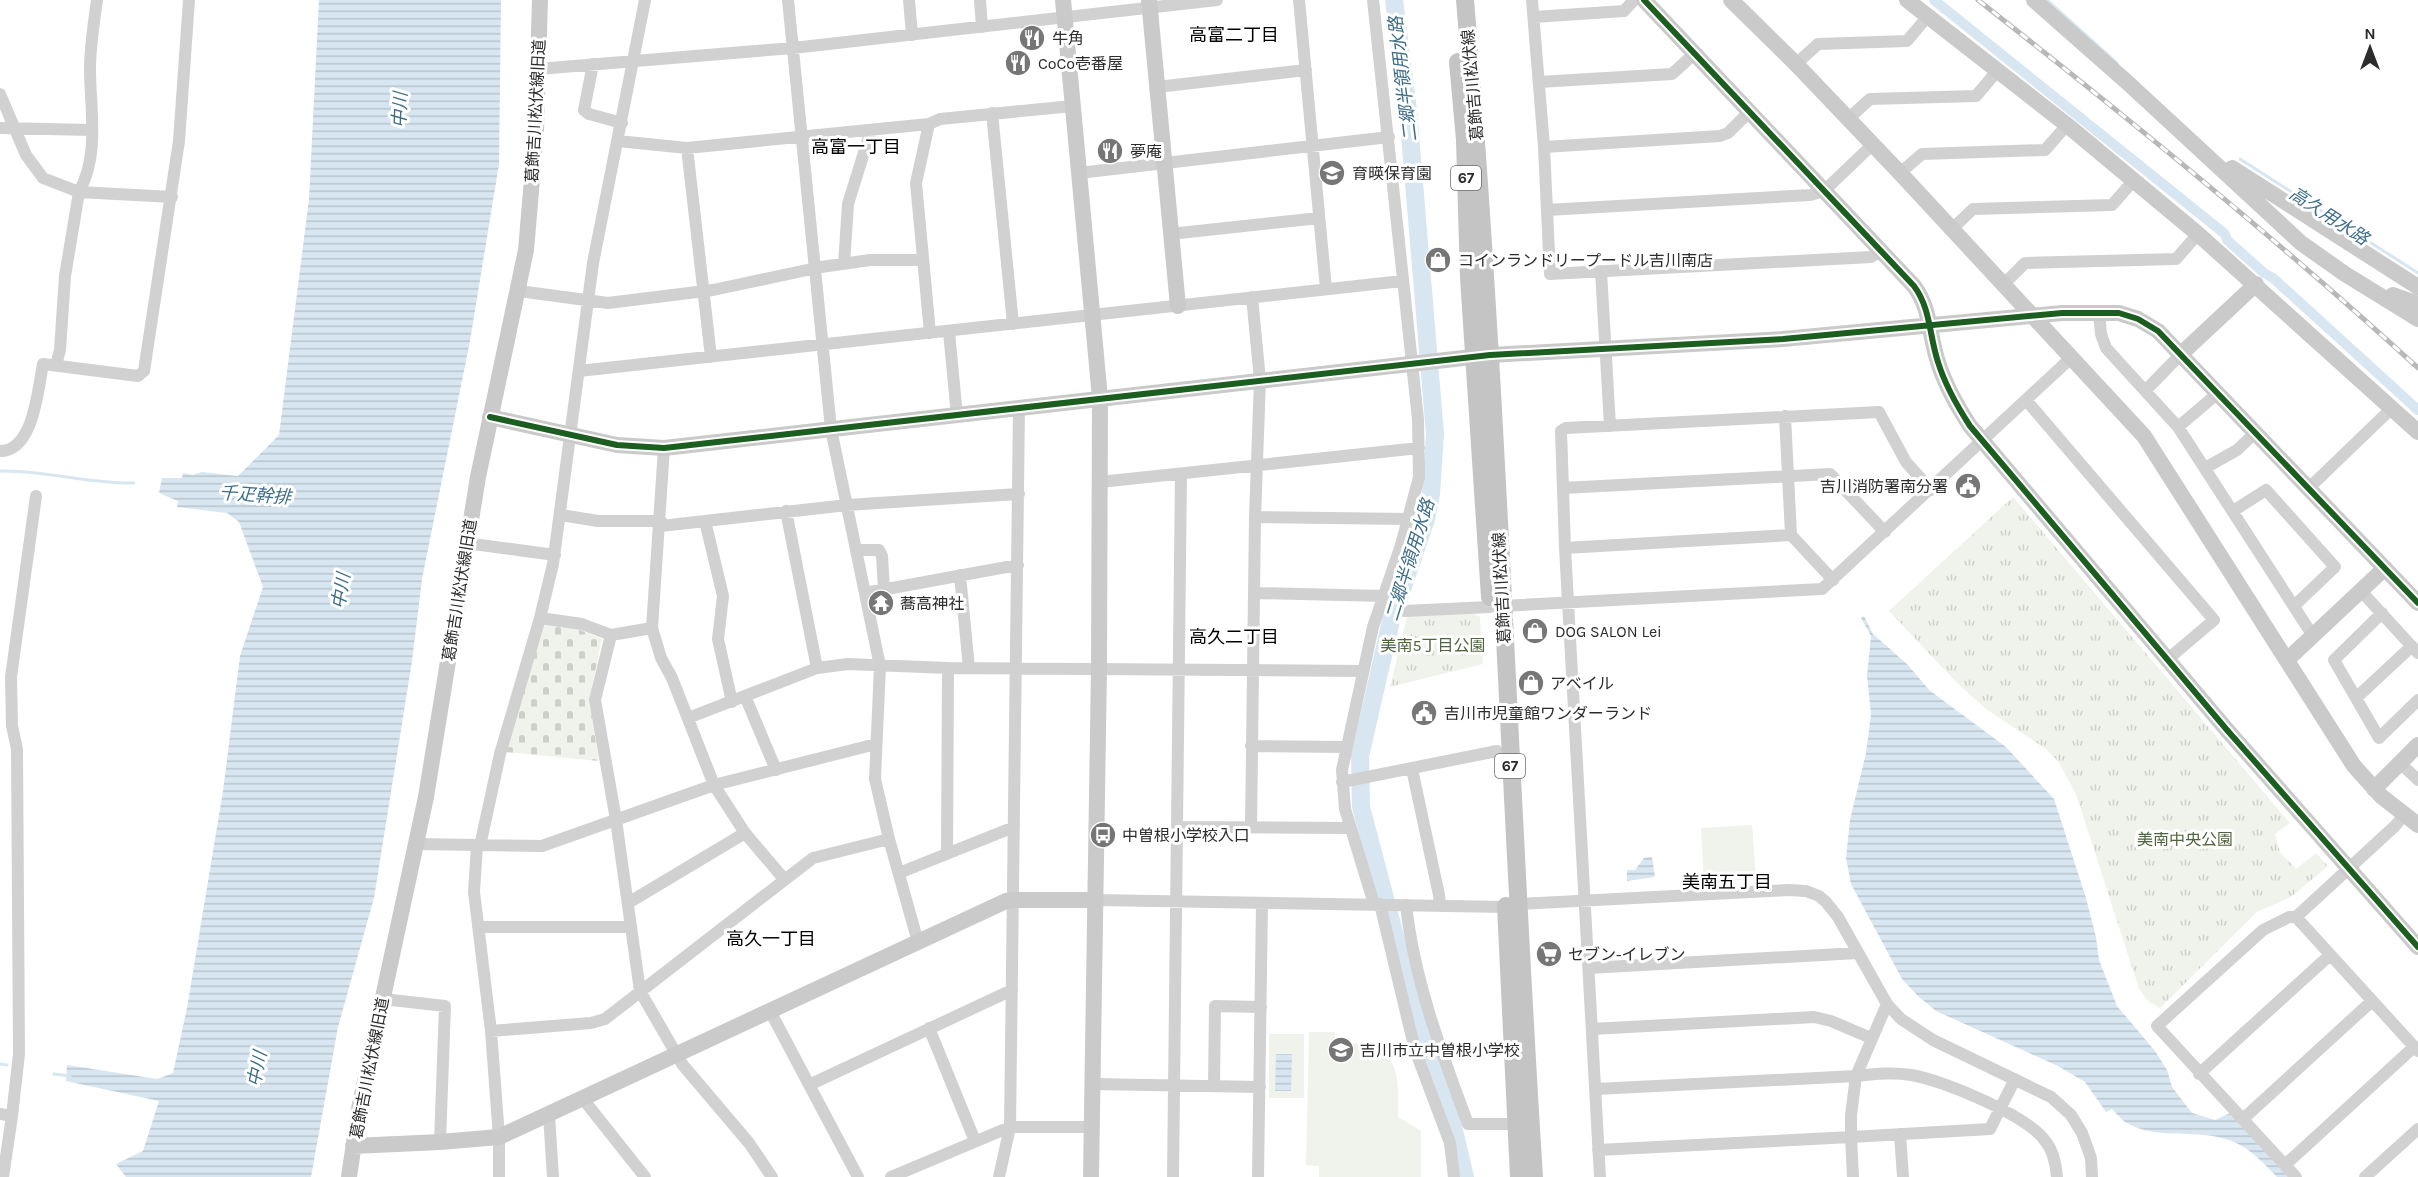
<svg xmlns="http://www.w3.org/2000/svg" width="2418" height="1177" viewBox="0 0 2418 1177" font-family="Karla,'Noto Sans JP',sans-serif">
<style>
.green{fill:#eff3eb}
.cemetery{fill:url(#cemetery-stones)}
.park{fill:url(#park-tufts)}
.water{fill:url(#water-rules)}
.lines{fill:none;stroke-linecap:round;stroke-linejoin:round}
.stream{stroke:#d7e6f0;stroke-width:3}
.canal{stroke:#d7e6f0;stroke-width:10}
.river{stroke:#d7e6f0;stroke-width:18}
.street{stroke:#d1d1d1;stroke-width:12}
.secondary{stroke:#cacaca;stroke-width:16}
.primary{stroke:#c4c4c4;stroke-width:18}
.rail-casing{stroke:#b8b8b8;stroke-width:5}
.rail{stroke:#fff;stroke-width:3;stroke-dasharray:9;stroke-linecap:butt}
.cycleway-casing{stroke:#fff;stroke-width:10}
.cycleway{stroke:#1b5e20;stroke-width:6}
.labels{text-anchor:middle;stroke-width:6;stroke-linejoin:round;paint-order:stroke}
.shield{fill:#fff;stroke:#6b6b6b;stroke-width:1.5}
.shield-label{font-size:15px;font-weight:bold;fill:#2c2c2c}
.poi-label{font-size:16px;fill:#2c2c2c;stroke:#fff;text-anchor:start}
.street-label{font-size:16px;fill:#2c2c2c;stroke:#fff}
.park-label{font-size:16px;fill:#4f653c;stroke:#fff}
.neighbourhood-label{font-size:18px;fill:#000;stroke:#fff}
.water-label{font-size:18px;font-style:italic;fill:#3e6d8a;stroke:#fff}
</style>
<defs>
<pattern id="cemetery-stones" width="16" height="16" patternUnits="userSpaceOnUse" patternTransform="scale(1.5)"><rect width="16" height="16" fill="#eff3eb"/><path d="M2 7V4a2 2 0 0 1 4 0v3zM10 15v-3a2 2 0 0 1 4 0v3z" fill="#cdd0ca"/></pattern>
<pattern id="park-tufts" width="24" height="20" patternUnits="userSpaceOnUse" patternTransform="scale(1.5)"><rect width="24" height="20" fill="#eff3eb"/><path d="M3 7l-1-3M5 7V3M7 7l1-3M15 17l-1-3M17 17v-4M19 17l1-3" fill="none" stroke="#cdd0ca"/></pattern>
<pattern id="water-rules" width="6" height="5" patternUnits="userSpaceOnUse" patternTransform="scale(1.5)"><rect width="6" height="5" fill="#d7e6f0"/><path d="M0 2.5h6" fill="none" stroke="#b9c5ce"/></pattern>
</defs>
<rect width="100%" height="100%" fill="#fff"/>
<path class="green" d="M1752,825L1756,879L1704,882L1701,828Z
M1309,1032H1335V1043L1377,1044C1403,1070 1397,1083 1398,1117L1421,1131V1177H1319V1166L1306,1165Z
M1269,1034H1304V1098H1269Z"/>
<path class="cemetery" d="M543,622L580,630L602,639L589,700L599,761L506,752Z"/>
<path class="park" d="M2013,497L2290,823L2275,834L2280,852L2296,869L2316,853L2328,866L2291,897L2257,912L2160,1008L2149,1002L2139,989L2076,794L2058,761L2046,749L1986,709L1956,682L1889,611Z
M1473,613L1480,617L1483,664L1390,687L1407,616Z"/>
<path class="water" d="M319,0H501L499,164L470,341L422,579L412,661L374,898L338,1027L311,1177H126L116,1164L143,1151L159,1101L66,1081L67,1065L157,1079L173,1073L187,1008L223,791L240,656L263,587L239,522L227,513L177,507L178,501L159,493L162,478H182L183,473L193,475L202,472L238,476L279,435L309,199Z
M1864,616L1873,634L1908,665L1929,690L2006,747L2054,799L2086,898L2096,937L2099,960L2117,1006L2155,1051L2167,1070L2172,1087L2192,1113L2215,1120L2230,1113L2290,1177H2277C2264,1164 2251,1149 2234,1142C2200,1127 2158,1142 2125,1122C2121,1119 2116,1113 2112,1109L2106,1112L2085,1082L2058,1066L1936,1011L1918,996L1902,979L1851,884L1846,858L1850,820L1866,753L1871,714L1867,676L1871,636L1861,618Z
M1649,857H1652L1655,877L1627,881V870H1635L1644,858Z
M1276,1054H1292L1291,1091H1275Z"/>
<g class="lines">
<path class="stream" d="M2047,0L2117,63
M2240,159L2418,273
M0,471C45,470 89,484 134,483
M0,1064L7,1065
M54,1074L70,1076"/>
<path class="canal" d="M1934,0L2225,234L2227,240L2264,273L2273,278L2418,410"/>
<path class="river" d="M1394,0L1408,111L1435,434L1431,494L1426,519L1391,621L1360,756L1361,807L1410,993L1451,1118L1465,1177"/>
<path class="street" d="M788,0L831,429L880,666L875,779L889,839L918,942
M909,0L912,35
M980,0L982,27
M1299,0L1326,289
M1373,0L1418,419L1419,477L1401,545L1373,627L1342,770L1345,809L1374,904
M1532,0L1544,147L1550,274L1871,257L1881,250
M1534,17L1624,11L1634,0
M593,64L584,110L589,114L622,123
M1796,64L1818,44L1907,41L1928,16
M538,69L793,48L1217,0
M1539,82L1672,74L1694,54
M1157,87L1306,70
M0,94L26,155L43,178L79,192L172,197
M992,113L1013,324
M1848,119L1870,99L1976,96L1998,70
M929,124L916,183L930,333
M0,128L92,130
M618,141L687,148L929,124L940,119L1073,106
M1544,147L1720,136L1728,133L1749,112
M687,148L711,357
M1079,173L1389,137
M1900,173L1922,154L2045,150L2067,125
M1547,210L1810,195L1824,191L1872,145
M1952,229L1973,209L2112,205L2134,180
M1170,234L1319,218
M844,264L848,204L871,130
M1601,271L1610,426
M2004,284L2025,263L2176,259L2198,234
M519,291L608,303L713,290L821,267L870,260H923
M2099,312L2101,334L2106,348L2178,427L2313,636
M949,332L957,416
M56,365L60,350L65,276L79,192C100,154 90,109 90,69C90,46 94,22 97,0
M579,371L1402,281
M2146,390L2181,354
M2026,400L2214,620L2168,659
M1785,416L1791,535L1833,580
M2178,427L2218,393
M664,448L652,628L661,658L672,678L714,785L745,833L784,879
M0,451C34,451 38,388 43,364L138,376L144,371L179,141L189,0
M2205,468L2237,450L2256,432
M1100,482L1419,448
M1563,488L1830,474L1885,532
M2309,488L2392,408
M786,511L817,668
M2233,511L2266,490L2335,567L2294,606
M561,515L598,521H661
M1255,517L1409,519
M705,521L723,596L718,639L732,702
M661,526L847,505L1019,494
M466,543L555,555
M1565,548L1791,535
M857,550H879L882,556L884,589
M960,575L969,668
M2361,591L2418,653
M865,593L1018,565
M1254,593L1384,596
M1502,606L1822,589L2072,357
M1404,611L1490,607
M2382,613L2334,660L2379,738L2418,700
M540,618L582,624L611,635
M652,628L611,635L595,700L616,820L640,991L682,1064L749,1143L772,1177
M745,696L776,770
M2356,698L2412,646
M688,718L817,668L848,664L948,668L1363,671
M1251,746L1345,747
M2400,763L2418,780
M1412,769L1439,895L1440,906
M1342,782L1497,751
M1178,827L1350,828
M1251,827L1255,517L1260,380L1252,297
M417,844L542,846L714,785L876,744
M477,846L474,892L491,1031L499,1137V1177
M480,846L500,754L540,618L553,564L593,263L645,0
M947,854L948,668
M899,873L1014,827
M1095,900L1506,907
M628,903L745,833
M1380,904L1415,1050L1450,1143L1454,1177
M1518,904L1789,890L1806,891L1819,896L1826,902L1838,917L1887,1004L1901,1019L1933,1040L2051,1097L2071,1115L2082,1133L2091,1158L2092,1177
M1406,905C1414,980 1442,1054 1468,1124H1517
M2296,917L2418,1051
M478,927H630
M1589,968L1858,953
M383,999L445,1006L440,1142
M770,1011L858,1177
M929,1028L975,1141
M1592,1029L1814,1017L1831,1021L1871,1038
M491,1031L591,1023L605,1019L813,858L889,839
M2199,1074L2330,955
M2015,1079L1990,1129L1851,1137V1115L1856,1076C1875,1074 1893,1072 1911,1075C1943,1080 2029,1116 2046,1142C2054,1152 2056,1165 2057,1177
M1093,1084L1260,1087
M809,1085L1012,990
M1214,1086L1215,1006L1261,1007
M1596,1089L1856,1076L1887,1004
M583,1099L645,1177
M0,1114L12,1116L19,1054L17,749L12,726L11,677L36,496
M549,1115L553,1177
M2243,1119L2372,1001
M1900,1134L1903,1177
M1598,1150L1851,1137L1853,1177
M2285,1165L2414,1047
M3,1177L12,1116
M891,1177L1010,1127H1091
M999,1177L1010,1127L1019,408
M1173,1177L1181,474
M1258,1177L1262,903
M1600,1177L1565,548L1561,431L1566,428L1879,412L1906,462L1931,490
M2296,1177L2157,1026L2263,930L2289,917H2296L2395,826L2404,815
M2365,1177L2418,1129"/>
<path class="secondary" d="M1063,0L1100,398L1099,668L1091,1177
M1149,0L1178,306
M1644,0L1914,286C1931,309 1929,335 1938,362C1945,385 1957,406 1970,426L2227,730L2418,947
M1731,0L1796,64L1900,173L2144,436L2354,766L2381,796L2418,825
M1907,0L2067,125L2198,234L2418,432
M2034,0L2128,83L2301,243L2345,274L2418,319
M2232,168L2418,287
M2393,295L2418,304
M2181,354L2256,284
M490,417L617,445L664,448L1490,355L1783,339L2062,313H2119L2138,319L2158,331L2418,603
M2288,659L2385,568
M2374,789L2418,745
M353,1146L440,1142L499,1137L1006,901L1013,900H1095
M349,1177L359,1109L426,797L478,477L526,250L536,132L540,0"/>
<path class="primary" d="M1465,0C1498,392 1509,785 1534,1177
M1458,62L1465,140L1469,278L1490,597
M1506,906L1519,1177"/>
<g class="rail-casing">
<path id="rail" d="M1978,0C2128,118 2277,239 2418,368"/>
</g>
<use href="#rail" class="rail"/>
<g class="cycleway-casing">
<path id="cycleway" d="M1644,0L1914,286C1931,309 1929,335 1938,362C1945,385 1957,406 1970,426L2227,730L2418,947
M490,417L617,445L664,448L1490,355L1783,339L2062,313H2119L2138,319L2158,331L2418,603"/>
</g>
<use href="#cycleway" class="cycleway"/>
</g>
<defs>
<g id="restaurant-disc" transform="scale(1.35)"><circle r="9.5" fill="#767676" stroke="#fff"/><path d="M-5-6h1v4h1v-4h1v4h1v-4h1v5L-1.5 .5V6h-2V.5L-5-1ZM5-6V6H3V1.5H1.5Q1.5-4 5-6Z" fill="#fff"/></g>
<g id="school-disc" transform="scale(1.35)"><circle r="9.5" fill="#767676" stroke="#fff"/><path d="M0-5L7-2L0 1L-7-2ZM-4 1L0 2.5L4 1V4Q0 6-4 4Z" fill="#fff"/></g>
<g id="shop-disc" transform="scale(1.35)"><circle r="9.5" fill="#767676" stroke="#fff"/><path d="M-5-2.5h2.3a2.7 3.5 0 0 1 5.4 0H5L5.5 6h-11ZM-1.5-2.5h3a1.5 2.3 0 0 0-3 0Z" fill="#fff"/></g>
<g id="civic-disc" transform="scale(1.35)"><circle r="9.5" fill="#767676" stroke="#fff"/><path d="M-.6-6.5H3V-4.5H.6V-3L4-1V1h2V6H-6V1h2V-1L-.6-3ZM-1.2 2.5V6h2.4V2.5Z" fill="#fff"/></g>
<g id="temple-disc" transform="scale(1.35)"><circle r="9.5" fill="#767676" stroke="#fff"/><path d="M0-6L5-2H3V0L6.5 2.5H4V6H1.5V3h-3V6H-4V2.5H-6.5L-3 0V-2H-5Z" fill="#fff"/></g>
<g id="bus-disc" transform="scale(1.35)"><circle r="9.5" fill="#767676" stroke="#fff"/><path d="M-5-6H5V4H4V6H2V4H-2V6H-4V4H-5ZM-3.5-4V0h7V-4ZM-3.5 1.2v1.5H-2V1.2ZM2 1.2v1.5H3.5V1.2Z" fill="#fff"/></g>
<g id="supermarket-disc" transform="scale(1.35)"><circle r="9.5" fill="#767676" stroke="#fff"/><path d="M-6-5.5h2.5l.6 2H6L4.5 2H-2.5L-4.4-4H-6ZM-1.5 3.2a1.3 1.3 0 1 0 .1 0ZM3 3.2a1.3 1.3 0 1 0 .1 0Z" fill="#fff"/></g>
</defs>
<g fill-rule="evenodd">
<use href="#restaurant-disc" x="1032" y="38"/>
<use href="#restaurant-disc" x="1018" y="63"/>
<use href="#restaurant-disc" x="1110" y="151"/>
<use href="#school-disc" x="1332" y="173"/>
<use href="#shop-disc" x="1438" y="260"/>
<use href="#civic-disc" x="1968" y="486"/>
<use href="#temple-disc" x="881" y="603"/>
<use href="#shop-disc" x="1535" y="631"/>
<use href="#shop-disc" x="1531" y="683"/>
<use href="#civic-disc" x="1424" y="713"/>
<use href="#bus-disc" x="1103" y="835"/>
<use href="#supermarket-disc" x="1549" y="954"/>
<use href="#school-disc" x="1341" y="1050"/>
</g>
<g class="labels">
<g class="shield">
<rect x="1451" y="166" width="30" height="24" rx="4.5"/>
<rect x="1495" y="754" width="30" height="24" rx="4.5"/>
</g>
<g class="shield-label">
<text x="1466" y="183">67</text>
<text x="1510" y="771">67</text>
</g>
<g class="poi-label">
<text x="1052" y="44">牛角</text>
<text x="1038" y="69">CoCo壱番屋</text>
<text x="1130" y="157">夢庵</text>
<text x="1352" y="179">育暎保育園</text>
<text x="1458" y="266">コインランドリープードル吉川南店</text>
<text x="1948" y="492" text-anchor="end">吉川消防署南分署</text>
<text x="900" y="609">蕎高神社</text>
<text x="1555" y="637">DOG SALON Lei</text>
<text x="1550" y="689">アベイル</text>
<text x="1444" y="719">吉川市児童館ワンダーランド</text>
<text x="1122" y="841">中曽根小学校入口</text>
<text x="1568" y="960">セブン-イレブン</text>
<text x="1360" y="1056">吉川市立中曽根小学校</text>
</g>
<g class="street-label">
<text transform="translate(1472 85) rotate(-95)" y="6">葛飾吉川松伏線</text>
<text transform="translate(535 111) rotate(-87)" y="6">葛飾吉川松伏線旧道</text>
<text transform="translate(1501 588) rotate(-93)" y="6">葛飾吉川松伏線</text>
<text transform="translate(459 590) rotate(-81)" y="6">葛飾吉川松伏線旧道</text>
<text transform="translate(369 1068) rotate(-79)" y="6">葛飾吉川松伏線旧道</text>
</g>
<g class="park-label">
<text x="1433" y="651">美南5丁目公園</text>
<text x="2185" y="845">美南中央公園</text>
</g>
<g class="neighbourhood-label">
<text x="1234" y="41">高富二丁目</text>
<text x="856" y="153">高富一丁目</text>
<text x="1234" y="643">高久二丁目</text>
<text x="1727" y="888">美南五丁目</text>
<text x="771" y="945">高久一丁目</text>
</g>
<g class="water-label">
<text transform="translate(1403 79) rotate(-97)" y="6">二郷半領用水路</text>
<text transform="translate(400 110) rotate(-88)" y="6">中川</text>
<text transform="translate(2329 216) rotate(33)" y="6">高久用水路</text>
<text transform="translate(255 495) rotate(4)" y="6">千疋幹排</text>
<text transform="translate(1410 560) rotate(-73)" y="6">二郷半領用水路</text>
<text transform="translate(341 591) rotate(-81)" y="6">中川</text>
<text transform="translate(257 1069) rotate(-79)" y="6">中川</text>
</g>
</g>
<g transform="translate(2370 48)" stroke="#ffffff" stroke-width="4.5" paint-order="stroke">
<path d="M0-4.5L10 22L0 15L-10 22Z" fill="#2c2c2c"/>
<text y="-9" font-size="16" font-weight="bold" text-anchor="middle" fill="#2c2c2c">N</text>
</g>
</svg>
